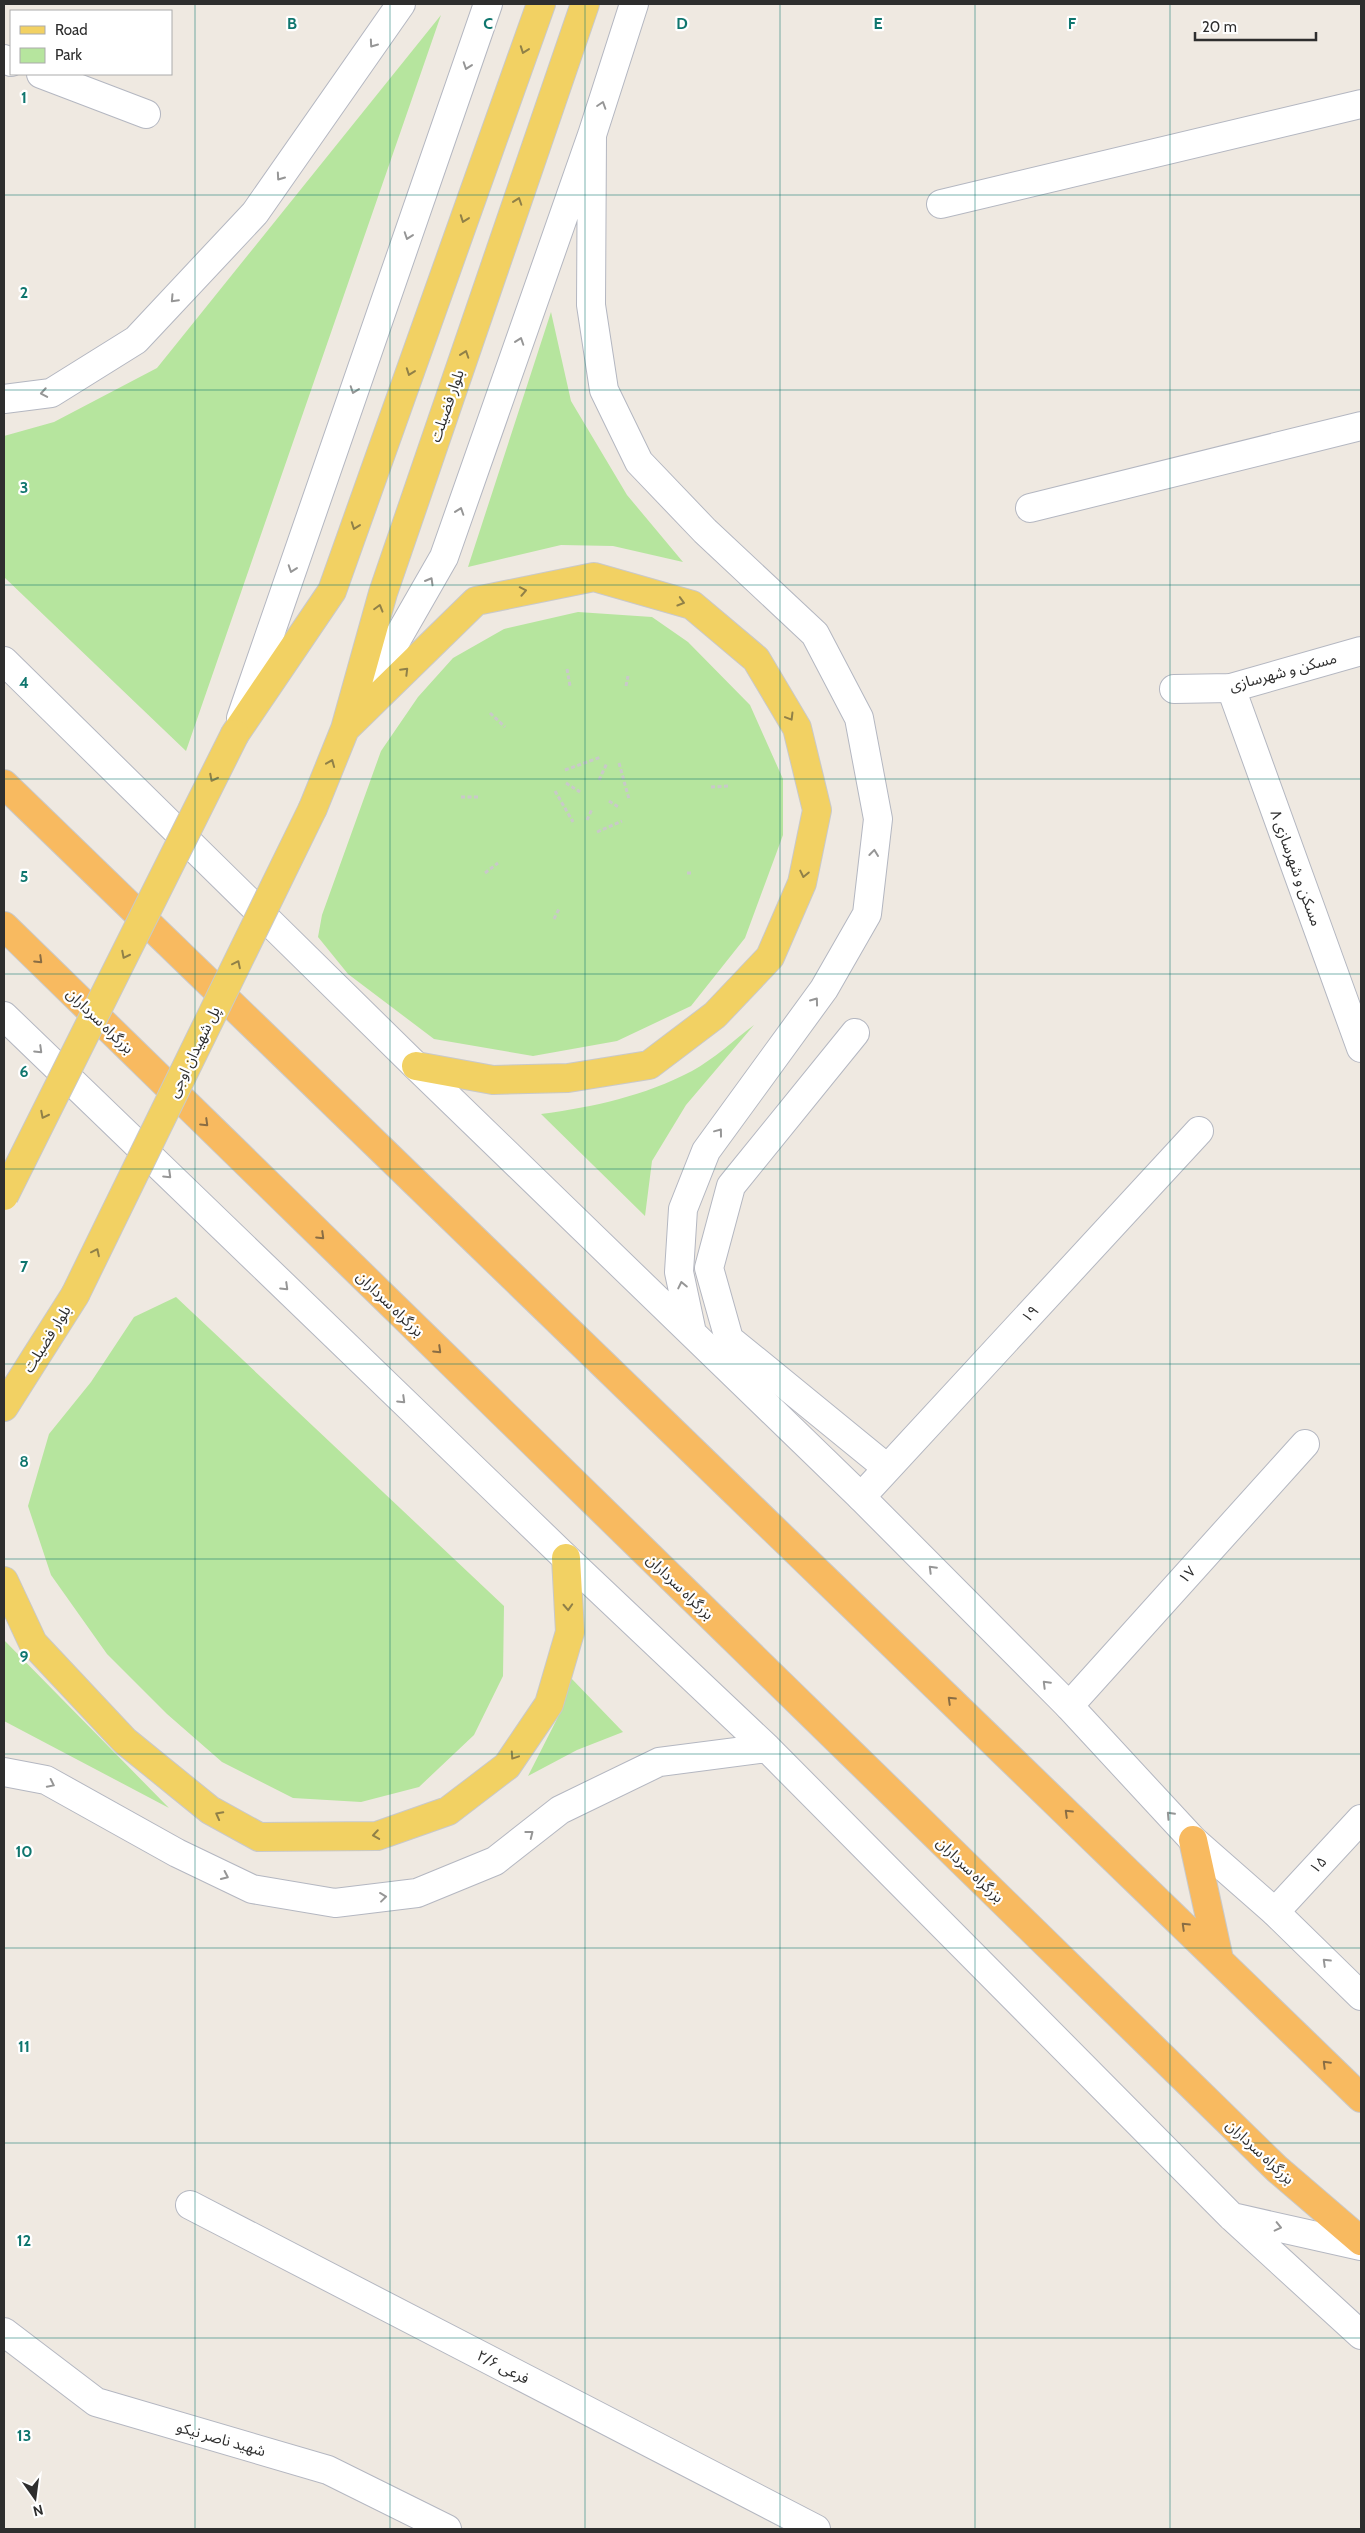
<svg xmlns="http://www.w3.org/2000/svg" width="1365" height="2533" viewBox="0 0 1365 2533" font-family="Cabin,'Noto Sans Arabic',sans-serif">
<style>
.green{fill:#b6e59e}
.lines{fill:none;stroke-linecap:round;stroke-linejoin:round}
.minor-casing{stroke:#b4b7c1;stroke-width:30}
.tertiary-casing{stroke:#b4b7c1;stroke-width:30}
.secondary-casing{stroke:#b4b7c1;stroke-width:30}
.primary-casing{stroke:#c9c9c9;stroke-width:30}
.trunk-casing{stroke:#c9c9c9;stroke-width:30}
.path{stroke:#c9c9c9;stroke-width:3;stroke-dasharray:4 2.5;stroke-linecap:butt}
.minor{stroke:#fff;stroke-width:28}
.tertiary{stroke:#fff;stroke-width:28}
.secondary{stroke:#fff;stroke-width:28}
.primary{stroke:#f2d163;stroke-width:28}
.trunk{stroke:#f8ba60;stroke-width:28}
.primary-bridge-casing{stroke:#c9c9c9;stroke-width:30;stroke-linecap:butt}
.primary-bridge{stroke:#f2d163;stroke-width:28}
.oneway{stroke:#969696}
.oneway2{stroke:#908048}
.oneway3{stroke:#896d44}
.grid{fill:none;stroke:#0f766e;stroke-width:1;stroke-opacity:0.55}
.labels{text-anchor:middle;stroke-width:4.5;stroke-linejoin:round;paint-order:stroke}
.street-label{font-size:15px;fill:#2e2e2e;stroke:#fff}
.grid-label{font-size:16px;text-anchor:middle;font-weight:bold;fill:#0f766e;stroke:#fff;stroke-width:4.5;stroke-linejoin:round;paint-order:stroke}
</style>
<rect width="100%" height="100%" fill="#efe9e1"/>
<path class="green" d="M441,15L186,751L4,577V436L54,422L157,368Z
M551,312L571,401L627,495L683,562L613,546L561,545L468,567Z
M578,612L652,617L688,642L750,705L783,779V835L745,938L691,1006L617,1041L533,1056L434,1039L348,974L318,937L322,915L381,751L418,697L453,658L504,629Z
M754,1025L686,1105L652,1161L645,1216L541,1114C594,1107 644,1096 692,1071C714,1059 734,1040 754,1025Z
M176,1297L504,1606L503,1676L474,1735L419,1787L361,1802L293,1798L222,1762L167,1714L107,1654L51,1575L28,1506L49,1434L91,1382L134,1317Z
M4,1640L169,1808L4,1721Z
M571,1678L623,1732L577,1750L528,1776L557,1719Z"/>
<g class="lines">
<g class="minor-casing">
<path id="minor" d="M4,59L11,62
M41,74L146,114
M941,204L1361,104
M1030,508L1361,426
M1231,688L1361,1048
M855,1033L731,1186L709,1268L729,1339L887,1468
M861,1497L1199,1131
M1069,1706L1305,1444
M1275,1912L1361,1819
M190,2205L816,2529"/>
</g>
<g class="tertiary-casing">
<path id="tertiary" d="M1174,689L1231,688L1361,651
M4,2332L96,2402L328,2470L447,2529"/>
</g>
<g class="secondary-casing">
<path id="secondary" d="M592,135L591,305L604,390L639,462L705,531L815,634L859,718L878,819L867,914L824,989L706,1151L683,1209L679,1272L692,1333
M4,399L51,393L136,340L255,213L401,4
M4,661L416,1066L861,1497L1069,1706L1193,1840L1275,1912L1361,1996
M354,714L444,557L592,135L634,4
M241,718L488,4
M4,1016L566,1558L767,1748L1231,2216L1361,2335
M4,1772L46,1780L177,1853L252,1889L335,1903L417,1893L495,1861L560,1810L659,1762L767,1748
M1232,2217L1361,2246"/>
</g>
<g class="primary-casing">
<path id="primary" d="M345,729L476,601L594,577L692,605L756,659L797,728L817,810L802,883L770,957L715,1015L649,1065L568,1078L493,1080L416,1066
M235,734L332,591L541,4
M313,808L345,729L383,593L585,4
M4,1407L75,1295
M4,1581L33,1643L125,1741L210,1810L259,1837L377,1836L448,1811L507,1766L549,1704L570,1632L566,1558"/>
</g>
<g class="trunk-casing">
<path id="trunk" d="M4,784L1361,2098
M4,926L1277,2169L1361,2241
M1193,1840L1219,1959"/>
</g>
<path class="path" d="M567,669L570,686
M626,686L628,676
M490,713L505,727
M619,763L629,799
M565,770L601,757
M599,780L607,763
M566,783L580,792
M711,787L729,786
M555,791L573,822
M461,797H479
M609,801L620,808
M587,820L592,809
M597,832L622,821
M485,873L498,863
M687,873H691
M554,919L559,909"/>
<use href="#minor" class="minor"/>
<use href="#tertiary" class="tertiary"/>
<use href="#secondary" class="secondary"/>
<use href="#primary" class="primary"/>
<use href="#trunk" class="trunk"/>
<g class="primary-bridge-casing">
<path id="primary-bridge" d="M4,1196L235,734
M75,1295L313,808"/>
</g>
<use href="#primary-bridge" class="primary-bridge"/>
</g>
<defs><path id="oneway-chevron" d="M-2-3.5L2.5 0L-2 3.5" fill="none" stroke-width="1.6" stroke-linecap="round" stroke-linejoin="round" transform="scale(1.25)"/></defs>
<g class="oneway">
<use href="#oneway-chevron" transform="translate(373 44) rotate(125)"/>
<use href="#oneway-chevron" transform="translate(467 66) rotate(109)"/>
<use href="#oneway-chevron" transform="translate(602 105) rotate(-72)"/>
<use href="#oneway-chevron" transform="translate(280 177) rotate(125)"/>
<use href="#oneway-chevron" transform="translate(408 236) rotate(109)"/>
<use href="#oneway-chevron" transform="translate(174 299) rotate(133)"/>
<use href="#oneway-chevron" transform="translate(520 341) rotate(-71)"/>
<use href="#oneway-chevron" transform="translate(354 390) rotate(109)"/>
<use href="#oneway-chevron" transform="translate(44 393) rotate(170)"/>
<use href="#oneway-chevron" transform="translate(460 511) rotate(-71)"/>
<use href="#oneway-chevron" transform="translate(292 569) rotate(109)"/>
<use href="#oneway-chevron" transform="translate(430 581) rotate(-60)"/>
<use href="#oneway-chevron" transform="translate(874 853) rotate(-83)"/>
<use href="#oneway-chevron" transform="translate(815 1001) rotate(-54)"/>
<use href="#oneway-chevron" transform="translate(39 1050) rotate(44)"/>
<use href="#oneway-chevron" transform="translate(719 1132) rotate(-53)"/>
<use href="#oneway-chevron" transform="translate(168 1175) rotate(44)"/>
<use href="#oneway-chevron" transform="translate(682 1285) rotate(-102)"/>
<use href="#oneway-chevron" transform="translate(285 1287) rotate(44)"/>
<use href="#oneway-chevron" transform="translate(402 1400) rotate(44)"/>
<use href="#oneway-chevron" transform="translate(932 1569) rotate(-135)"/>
<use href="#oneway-chevron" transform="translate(1046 1684) rotate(-135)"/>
<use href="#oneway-chevron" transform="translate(51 1784) rotate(26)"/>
<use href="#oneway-chevron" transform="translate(1170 1815) rotate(-133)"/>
<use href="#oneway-chevron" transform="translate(530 1834) rotate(-38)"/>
<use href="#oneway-chevron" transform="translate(225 1876) rotate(25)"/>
<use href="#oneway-chevron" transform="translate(383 1897) rotate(-7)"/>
<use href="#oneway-chevron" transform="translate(1326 1962) rotate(-136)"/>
<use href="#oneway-chevron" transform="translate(1278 2227) rotate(13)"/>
</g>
<g class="oneway2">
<use href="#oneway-chevron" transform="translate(524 50) rotate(110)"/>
<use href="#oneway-chevron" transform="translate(518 201) rotate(-71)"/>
<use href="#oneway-chevron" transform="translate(464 219) rotate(110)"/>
<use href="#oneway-chevron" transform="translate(465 354) rotate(-71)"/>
<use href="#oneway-chevron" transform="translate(410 372) rotate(110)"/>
<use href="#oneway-chevron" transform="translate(355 526) rotate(110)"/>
<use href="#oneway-chevron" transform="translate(523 591) rotate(-11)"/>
<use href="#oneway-chevron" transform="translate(681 602) rotate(16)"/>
<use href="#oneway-chevron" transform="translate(379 608) rotate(-74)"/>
<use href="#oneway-chevron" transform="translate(405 671) rotate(-45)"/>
<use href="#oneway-chevron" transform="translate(790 717) rotate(59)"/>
<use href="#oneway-chevron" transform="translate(331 763) rotate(-68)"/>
<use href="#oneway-chevron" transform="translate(213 778) rotate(117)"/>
<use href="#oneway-chevron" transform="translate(804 874) rotate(102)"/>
<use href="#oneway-chevron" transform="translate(125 955) rotate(117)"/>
<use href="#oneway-chevron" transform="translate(237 964) rotate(-64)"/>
<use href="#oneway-chevron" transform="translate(44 1115) rotate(117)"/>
<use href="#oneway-chevron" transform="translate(96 1252) rotate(-64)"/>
<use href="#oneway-chevron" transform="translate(568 1607) rotate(87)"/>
<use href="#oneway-chevron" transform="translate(514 1756) rotate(124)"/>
<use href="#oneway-chevron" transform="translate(219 1815) rotate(-152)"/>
<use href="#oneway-chevron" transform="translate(376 1835) rotate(171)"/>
</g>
<g class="oneway3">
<use href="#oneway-chevron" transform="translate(39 960) rotate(44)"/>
<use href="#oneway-chevron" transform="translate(205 1123) rotate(44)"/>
<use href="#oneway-chevron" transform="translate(321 1236) rotate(44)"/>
<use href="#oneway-chevron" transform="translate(438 1350) rotate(44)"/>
<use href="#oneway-chevron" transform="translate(951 1700) rotate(-136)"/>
<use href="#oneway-chevron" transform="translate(1068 1813) rotate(-136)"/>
<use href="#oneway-chevron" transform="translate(1185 1926) rotate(-136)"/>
<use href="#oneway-chevron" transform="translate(1326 2064) rotate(-135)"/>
</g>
<path class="grid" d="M195,4V2529M390,4V2529M585,4V2529M780,4V2529M975,4V2529M1170,4V2529M4,195H1361M4,390H1361M4,585H1361M4,779H1361M4,974H1361M4,1169H1361M4,1364H1361M4,1559H1361M4,1754H1361M4,1948H1361M4,2143H1361M4,2338H1361"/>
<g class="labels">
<g class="street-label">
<text transform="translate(447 406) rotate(-71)" y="5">بلوار فضیلت</text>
<text transform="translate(1283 672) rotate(-15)" y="5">مسکن و شهرسازی</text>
<text transform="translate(1296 868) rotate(70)" y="5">مسکن و شهرسازی ۸</text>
<text transform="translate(100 1021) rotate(44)" y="5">بزرگراه سرداران</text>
<text transform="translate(194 1052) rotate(-64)" y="5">پل شهیدان اوجی</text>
<text transform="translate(390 1304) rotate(44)" y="5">بزرگراه سرداران</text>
<text transform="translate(1030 1314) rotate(-47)" y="5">۱۹</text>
<text transform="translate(47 1339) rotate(-58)" y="5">بلوار فضیلت</text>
<text transform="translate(1187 1575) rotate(-48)" y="5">۱۷</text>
<text transform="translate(680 1587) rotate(44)" y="5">بزرگراه سرداران</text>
<text transform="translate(1318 1865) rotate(-47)" y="5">۱۵</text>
<text transform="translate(970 1870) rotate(44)" y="5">بزرگراه سرداران</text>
<text transform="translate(1260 2152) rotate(43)" y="5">بزرگراه سرداران</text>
<text transform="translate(503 2367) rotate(27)" y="5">فرعی ۲/۶</text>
<text transform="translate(221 2439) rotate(16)" y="5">شهید ناصر نیکو</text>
</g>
</g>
<g class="grid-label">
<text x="292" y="29">B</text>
<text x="488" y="29">C</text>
<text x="682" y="29">D</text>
<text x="878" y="29">E</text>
<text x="1072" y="29">F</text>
<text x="24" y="103">1</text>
<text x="24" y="298">2</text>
<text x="24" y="493">3</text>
<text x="24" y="688">4</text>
<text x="24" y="882">5</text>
<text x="24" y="1077">6</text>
<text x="24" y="1272">7</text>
<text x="24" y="1467">8</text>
<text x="24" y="1662">9</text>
<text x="24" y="1857">10</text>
<text x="24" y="2052">11</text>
<text x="24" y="2246">12</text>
<text x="24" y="2441">13</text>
</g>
<rect width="1365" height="2533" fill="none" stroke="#2e2e2e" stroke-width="10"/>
<rect x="10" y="10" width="162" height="65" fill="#ffffff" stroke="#ababab"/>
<rect x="20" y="26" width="25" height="8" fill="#f2d163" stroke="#ababab"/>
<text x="55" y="35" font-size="15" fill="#2e2e2e">Road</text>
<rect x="20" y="48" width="25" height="15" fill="#b6e59e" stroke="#ababab"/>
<text x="55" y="60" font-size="15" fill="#2e2e2e">Park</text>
<g transform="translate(35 2498) rotate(166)" stroke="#ffffff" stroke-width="4" paint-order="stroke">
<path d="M0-4L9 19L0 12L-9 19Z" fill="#2e2e2e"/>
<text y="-8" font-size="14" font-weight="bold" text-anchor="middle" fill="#2e2e2e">N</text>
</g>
<path d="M1195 32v8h121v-8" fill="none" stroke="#2e2e2e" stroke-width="2.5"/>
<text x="1202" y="32" font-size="15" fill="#2e2e2e" stroke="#ffffff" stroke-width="4" paint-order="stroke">20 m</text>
</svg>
